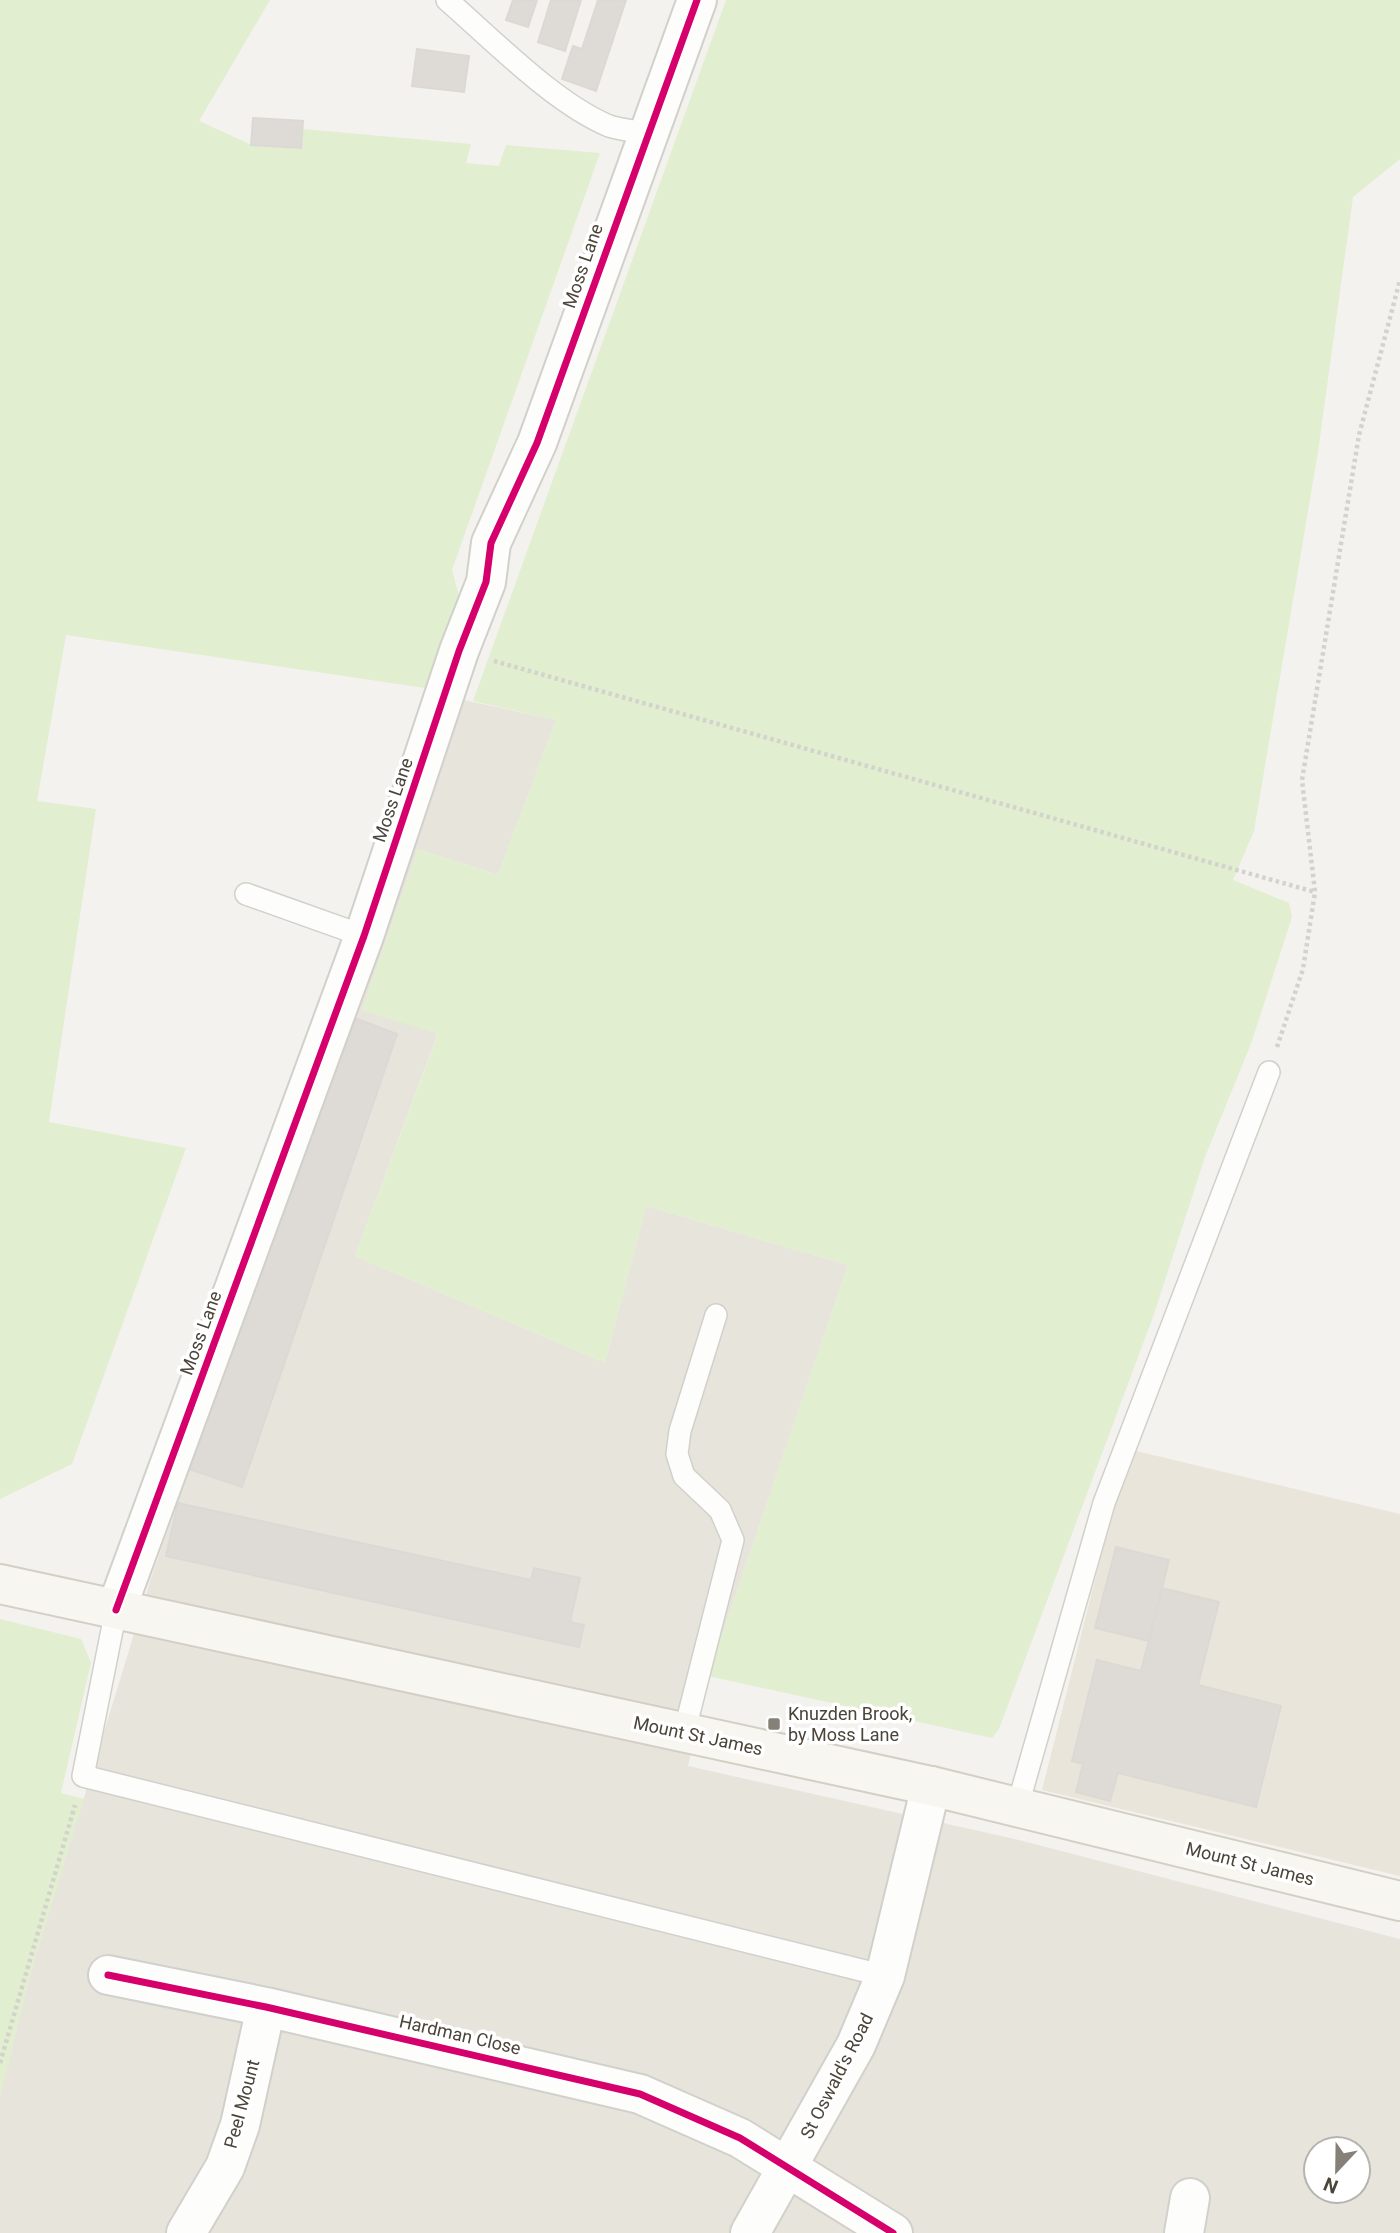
<svg xmlns="http://www.w3.org/2000/svg" width="1400" height="2233" viewBox="0 0 1400 2233" font-family="Roboto,sans-serif">
<style>
.residential{fill:#e7e4dc;fill-rule:evenodd}
.education{fill:#eae5da}
.green{fill:#e1eecf}
.building{fill:#dedbd6;stroke:#dcd9d4;stroke-width:2}
.lines{fill:none;stroke-linecap:round;stroke-linejoin:round}
.service-casing{stroke:#d2d0cb;stroke-width:24}
.minor-casing{stroke:#d2d0cb;stroke-width:42}
.secondary-casing{stroke:#d3cfc5;stroke-width:42}
.path{stroke:#d3d2cc;stroke-width:4.5;stroke-dasharray:3.5 3.5;stroke-linecap:butt}
.service{stroke:#fdfdfc;stroke-width:21}
.minor{stroke:#fdfdfc;stroke-width:38}
.secondary{stroke:#f7f6f1;stroke-width:38}
.cycleway-casing{stroke:#fff;stroke-width:11}
.cycleway{stroke:#d6006c;stroke-width:7}
.poi-dot{fill:#868178;stroke:#fff;stroke-width:2.5}
.labels{text-anchor:middle;stroke-width:7;stroke-linejoin:round;paint-order:stroke}
.street-label{font-size:18px;fill:#4b4439;stroke:#fff}
.poi-label{font-size:18px;fill:#4b4439;stroke:#fff;text-anchor:start}
</style>
<rect width="100%" height="100%" fill="#f4f2ee"/>
<path class="residential" d="M455,698L556,720L498,875L418,849L362,1010L438,1033L355,1256L605,1363L646,1206L848,1265L708,1676L688,1766L1019,1840L1400,1939V2233H0V2096L31,1971L151,1578L330,1072ZM1316,2149H1358V2191H1316Z"/>
<path class="education" d="M1128,1449L1400,1514V1876L1042,1790Z"/>
<path class="green" d="M0,0H270L199,121L252,145L301,148L303,129L471,144L466,163L499,166L506,145L600,153L452,570L460,599L432,689L66,635L37,801L96,809L49,1122L186,1148L72,1464L0,1499Z
M726,0H1400V159L1353,197L1318,452L1254,831L1233,880L1289,903L1292,917L1252,1041L1205,1157L1153,1317L999,1729L992,1738L708,1676L848,1265L646,1206L605,1363L355,1256L438,1034L362,1010L418,849L498,875L556,720L473,701Z
M0,1619L81,1639L91,1663L61,1793L84,1799L31,1971L0,2097Z"/>
<path class="building" d="M513,0H537L528,27L506,20Z
M551,0H581L565,51L538,42Z
M598,0H626L596,91L562,79L573,46L582,49Z
M417,49L469,56L464,92L412,86Z
M253,118L303,121L301,148L251,145Z
M352,1017L397,1034L242,1487L186,1468Z
M178,1503L531,1580L534,1568L580,1578L570,1622L584,1625L579,1647L166,1556Z
M1116,1547L1169,1560L1149,1641L1095,1628Z
M1162,1588L1219,1602L1198,1685L1281,1706L1256,1807L1118,1773L1110,1801L1076,1792L1083,1764L1072,1761L1097,1660L1141,1671Z"/>
<g class="lines">
<g class="service-casing">
<path id="service" d="M447,0C493,40 554,103 609,126C621,130 635,131 647,133
M246,894L364,936
M116,1610L83,1776L885,1976
M684,1733L733,1540L720,1510L684,1476L677,1454L680,1431L716,1315
M1017,1808L1104,1503L1269,1072"/>
</g>
<g class="minor-casing">
<path id="minor" d="M116,1610L364,936L459,651L486,582L491,543L537,443L697,0
M108,1975L266,2007L640,2094L740,2138L893,2233
M186,2233L225,2167L240,2125L266,2007
M750,2233L856,2045L885,1976L931,1786
M1184,2233L1190,2198"/>
</g>
<g class="secondary-casing">
<path id="secondary" d="M0,1584L931,1786L1400,1901"/>
</g>
<path class="path" d="M494,661L1315,892
M1277,1047L1303,969L1315,892L1302,780L1359,435L1400,280
M0,2063L75,1805"/>
<use href="#service" class="service"/>
<use href="#minor" class="minor"/>
<use href="#secondary" class="secondary"/>
<g class="cycleway-casing">
<path id="cycleway" d="M116,1610L364,936L459,651L486,582L491,543L537,443L697,0
M108,1975L266,2007L640,2094L740,2138L893,2233"/>
</g>
<use href="#cycleway" class="cycleway"/>
</g>
<rect class="poi-dot" x="767" y="1717" width="14" height="14" rx="3.5"/>
<g class="labels">
<g class="street-label">
<text transform="translate(583 266) rotate(-71)" y="6">Moss Lane</text>
<text transform="translate(393 800) rotate(-71)" y="6">Moss Lane</text>
<text transform="translate(201 1333) rotate(-70)" y="6">Moss Lane</text>
<text transform="translate(698 1736) rotate(12)" y="6">Mount St James</text>
<text transform="translate(1250 1864) rotate(14)" y="6">Mount St James</text>
<text transform="translate(460 2035) rotate(13)" y="6">Hardman Close</text>
<text transform="translate(837 2076) rotate(-63)" y="6">St Oswald's Road</text>
<text transform="translate(242 2104) rotate(-75)" y="6">Peel Mount</text>
</g>
<g class="poi-label">
<text x="788" y="1720">Knuzden Brook,<tspan x="788" dy="21">by Moss Lane</tspan></text>
</g>
</g>
<g transform="translate(1337 2170) rotate(202)"><circle r="33" fill="#ffffff" stroke="#b7b4b0" stroke-width="2"/>
<path d="M0-5L12 26L0 18L-12 26Z" fill="#868178"/>
<text y="-10" font-size="19" font-weight="bold" text-anchor="middle" fill="#4b4439">N</text>
</g>
</svg>
